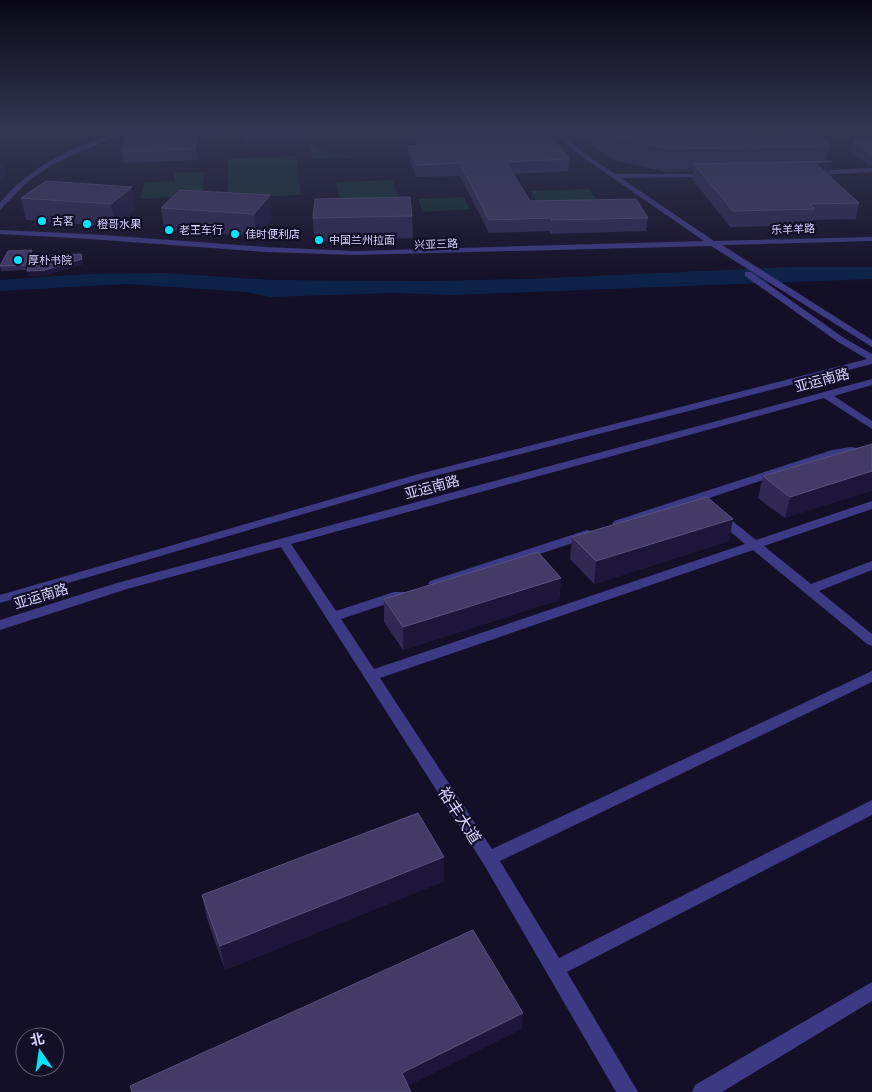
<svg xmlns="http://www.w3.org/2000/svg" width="872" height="1092" viewBox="0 0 872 1092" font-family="'Nunito Sans','Noto Sans SC',sans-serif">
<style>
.green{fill:#12302f}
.water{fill:#0c2248}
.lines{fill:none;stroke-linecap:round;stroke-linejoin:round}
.minor{fill:#3d3a85;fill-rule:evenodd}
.wall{fill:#312854}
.shaded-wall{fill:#1d163a}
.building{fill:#433a66;stroke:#5a527e}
.poi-dot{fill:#00e5ff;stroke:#130f26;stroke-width:2}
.labels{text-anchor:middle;stroke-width:4.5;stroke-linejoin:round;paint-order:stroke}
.far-poi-label{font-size:11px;fill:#d9d4ff;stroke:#130f26;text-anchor:start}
.far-street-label{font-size:11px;fill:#d9d4ff;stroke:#130f26}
.street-label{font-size:14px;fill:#d9d4ff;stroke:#130f26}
.near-street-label{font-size:16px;fill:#d9d4ff;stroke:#130f26}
</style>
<rect width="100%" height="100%" fill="#130f26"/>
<path class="green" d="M310,142C321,154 338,154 354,157L312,159Z
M296,156L301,195L228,198V159Z
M204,172L201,205L170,206L171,197L141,199L145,182L174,181L175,173Z
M393,180L400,203L340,206L336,182Z
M589,189L602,206L541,209L530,191Z
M464,197L470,209L423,212L418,199Z"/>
<path class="water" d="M789,267H872V279L453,295L394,293L270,297L246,292L127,284L0,291V280L88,274L164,273L272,280L426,281L529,279Z"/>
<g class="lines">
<path class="minor" d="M117,132H126L53,164L27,182L0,210V203C33,163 70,150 117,132Z
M553,132H560L585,154L615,174H711L712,175L709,177L621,178L714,241L872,237V241L722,245L872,340V347L711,246L355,255L266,252L89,239L0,234V230L89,234L266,247L355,251L704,241L581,156Z
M872,168V172L814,175L811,173L814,171Z
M745,272H751L844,338L872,354V364L423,479L0,603V595L415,475L867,359L838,342L745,276Z
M872,379V385L834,396L872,421V429L824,398L291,544L336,611L394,592H404L406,595L404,598L341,619L374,669L745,544L716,520L714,517L716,514H724L756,540L872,501V509L764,546L811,584L872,561V570L819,591L872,634V646L867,644L753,550L380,678L492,849L872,671V682L500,861L559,958L872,800V815L567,972L638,1092H616L483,863L281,547L127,589L0,630V620L117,583Z
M851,447L872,450V456L851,453L838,455L622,527L618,528L612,524L614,521L832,450Z
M587,530L591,531L593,534L591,537L440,587L435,588L428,584L430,581Z
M872,982V1001L722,1092H692L695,1085Z"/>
</g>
<path class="wall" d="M121,132H235L221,138L199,134L197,160L124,163L122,152L126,137L121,136Z
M242,132H303L304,140L243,142Z
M412,132H547L569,159L568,171L513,174L530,201L648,218L646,231L550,234V231L489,233L460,176L416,177L409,158L408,146L416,145L413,137Z
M576,132H742L746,136L785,135V132H815L830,144L826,161L829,175L859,203L856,219L813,220L812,225L730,227L692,179L693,171L666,172L614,160L576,135Z
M853,140H872V165H868L851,151Z
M46,181L135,208L115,227L26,220L21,198Z
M180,190L272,218L256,236L164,230L161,208Z
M412,216L413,238L314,241L313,218Z
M32,250L33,254V256L81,254L83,264L46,275L28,276L29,263L26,270L1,271L0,266Z
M872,444L785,518L758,498L763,476Z
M572,537L729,541L594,584L570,559Z
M561,578L559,600L403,650L384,622V599Z
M444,881L225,970L207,919L202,895Z"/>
<path class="shaded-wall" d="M197,132H199V134L197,160L195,149Z
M220,132H235L221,138Z
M832,161L828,176L815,163Z
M3,163L6,175L0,182V166Z
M132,187L135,208L115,227L111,204Z
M270,195L272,218L256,236L254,214Z
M32,250L33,254L26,270L25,265Z
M82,259L83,264L46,275L28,276L27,271Z
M872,471V491L785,518L790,497Z
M733,519L729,541L594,584L596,561Z
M561,578L559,600L403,650V627Z
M444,857V881L225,970L220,946Z
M523,1013L522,1029L402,1089V1073Z"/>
<path class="building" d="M127,132H197L195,149L122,152Z
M415,132H547L569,159L506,162L530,201L636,199L648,218L551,220V218L489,220L460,163L416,165L408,146L421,145Z
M608,132H742L746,136L790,135L787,132H815L830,144H821L824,146L797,147L669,149L616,138Z
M853,140H872V154H871Z
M832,161L815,163L859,203L810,204L815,209L733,211L694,164Z
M46,181L132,187L111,204L21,198Z
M180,190L270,195L254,214L161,208Z
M410,197L412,216L313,218L315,199Z
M32,250L25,265L0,266L8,251Z
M81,254L82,259L45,270L27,271L31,256Z
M872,444V471L790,497L763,476Z
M707,497L733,519L596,561L572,537Z
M538,552L561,578L403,627L384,599Z
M418,813L444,857L220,946L202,895Z
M473,930L523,1013L402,1073L411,1092H132L130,1086Z"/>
<linearGradient id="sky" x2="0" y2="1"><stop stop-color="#0a0815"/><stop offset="0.46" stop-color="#333752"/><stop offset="1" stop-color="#333752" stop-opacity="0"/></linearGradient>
<rect width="872" height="285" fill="url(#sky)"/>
<g class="poi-dot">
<circle cx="42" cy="221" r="5"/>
<circle cx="87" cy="224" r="5"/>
<circle cx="169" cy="230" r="5"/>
<circle cx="235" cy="234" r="5"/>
<circle cx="319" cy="240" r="5"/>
<circle cx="18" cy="260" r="5"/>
</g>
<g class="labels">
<g class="far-poi-label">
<text x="52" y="225">古茗</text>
<text x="97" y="228">橙哥水果</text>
<text x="179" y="234">老王车行</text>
<text x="245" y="238">佳时便利店</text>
<text x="329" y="244">中国兰州拉面</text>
<text x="28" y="264">厚朴书院</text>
</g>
<g class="far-street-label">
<text transform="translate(793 229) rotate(-2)" y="4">乐羊羊路</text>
<text transform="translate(436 244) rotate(-2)" y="4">兴亚三路</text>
</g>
<g class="street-label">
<text transform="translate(822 380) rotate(-15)" y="5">亚运南路</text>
<text transform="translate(432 487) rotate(-15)" y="5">亚运南路</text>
<text transform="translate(41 596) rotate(-17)" y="5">亚运南路</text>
</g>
<g class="near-street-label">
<text transform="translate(460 815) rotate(57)" y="6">裕丰大道</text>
</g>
</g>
<g transform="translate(40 1052) rotate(347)"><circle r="24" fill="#130f26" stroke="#625e7d"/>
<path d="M0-4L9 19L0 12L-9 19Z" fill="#00e5ff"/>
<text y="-8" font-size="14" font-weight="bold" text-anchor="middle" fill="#d9d4ff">北</text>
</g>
</svg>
